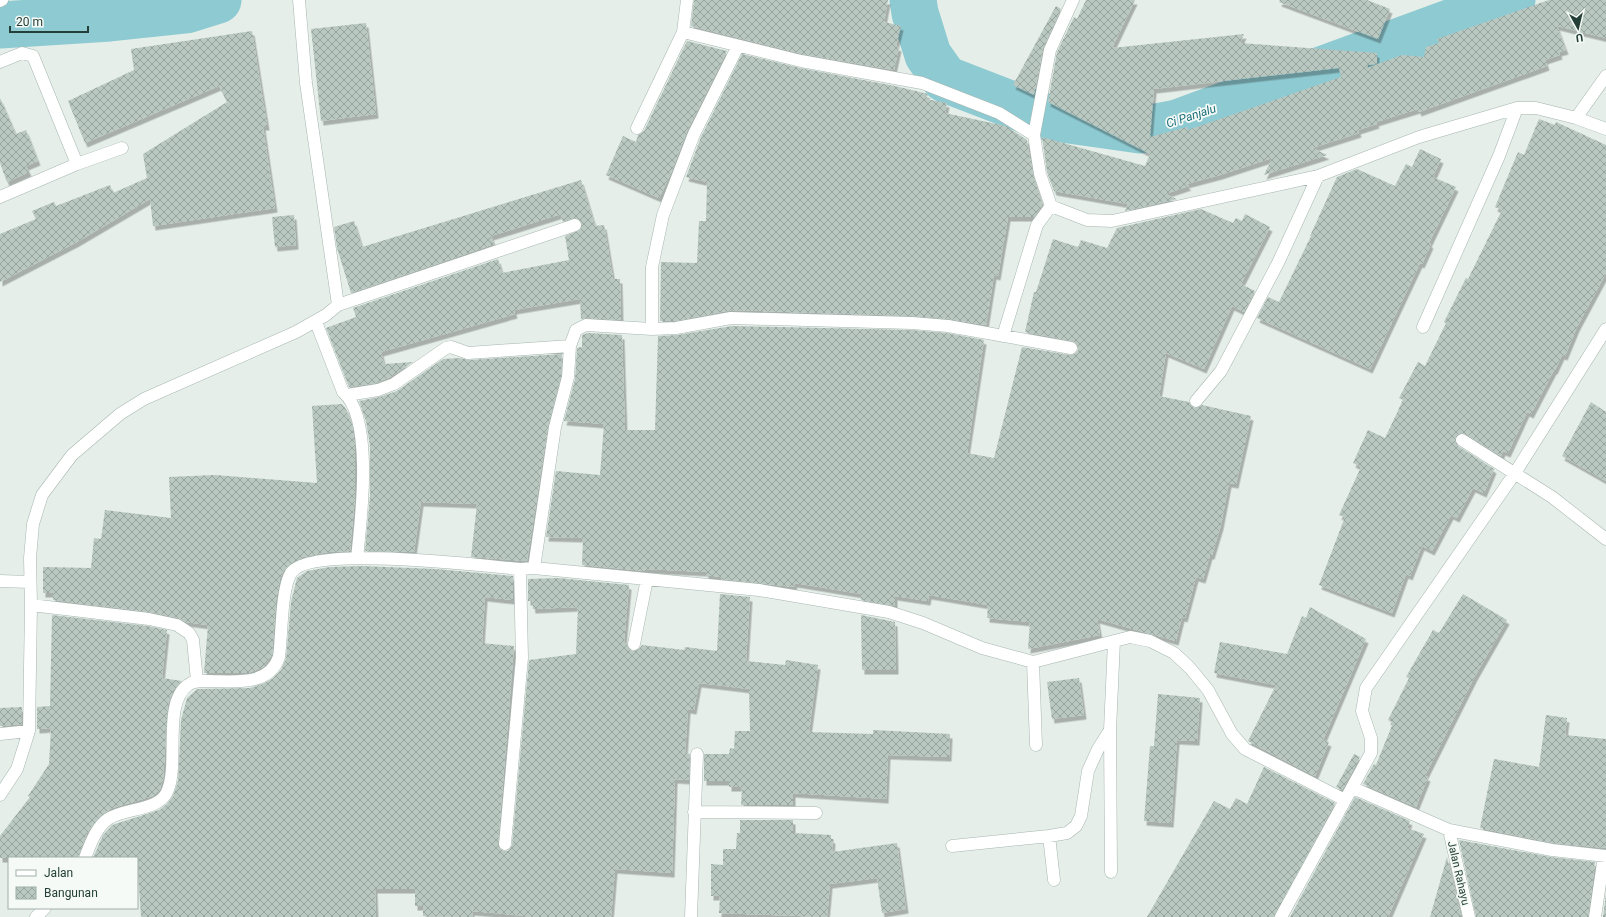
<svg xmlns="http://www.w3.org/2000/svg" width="1606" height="917" viewBox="0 0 1606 917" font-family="Roboto,sans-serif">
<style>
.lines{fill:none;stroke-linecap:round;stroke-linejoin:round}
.river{stroke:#8ecad1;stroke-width:47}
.building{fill:url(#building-cross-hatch);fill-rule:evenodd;filter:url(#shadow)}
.minor-casing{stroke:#a7b6b0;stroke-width:13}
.minor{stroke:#fff;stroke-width:12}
.labels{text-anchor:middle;stroke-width:3.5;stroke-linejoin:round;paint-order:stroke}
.street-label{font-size:11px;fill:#243f37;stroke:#f5faf7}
.water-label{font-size:12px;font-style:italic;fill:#1e6f7b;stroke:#f5faf7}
</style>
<defs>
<pattern id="building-cross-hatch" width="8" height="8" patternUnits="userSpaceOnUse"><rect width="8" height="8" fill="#bac8c2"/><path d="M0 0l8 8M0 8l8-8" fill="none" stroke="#97a49e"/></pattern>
<filter id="shadow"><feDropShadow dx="2.5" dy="4.5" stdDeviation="0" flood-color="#0004"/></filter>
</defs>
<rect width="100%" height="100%" fill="#e5eee9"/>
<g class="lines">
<path class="river" d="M913,0L915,13L928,55L945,79L1041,116L1140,130L1177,123L1512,0
M0,25L110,18L186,10L218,0"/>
</g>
<path class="building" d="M694,0H888L884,22L901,26L896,46L899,47L894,70L803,54L691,26Z
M1086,0H1135L1112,48L1244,34L1240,43L1377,53V64L1368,65L1367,68L1402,55L1424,57L1426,47L1439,43L1437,39L1549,0H1606V38L1557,26L1566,50L1559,52L1560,55L1545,60L1547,66L1419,112L1418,109L1376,122L1377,124L1358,130L1359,133L1312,148L1327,155L1264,175L1272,158L1220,175L1186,184L1189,186L1165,194L1177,199L1125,211L1128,204L1054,191L1047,172L1042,137L1145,166L1150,154L1048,102L1057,52L1074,17L1077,19ZM1339,68L1341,77L1188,130L1187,127L1150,137L1154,89Z
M1280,0H1367L1390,9L1378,39L1279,2Z
M1056,6L1061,9L1043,48L1034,95L1013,85Z
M366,23L376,114L321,121L311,29Z
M252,31L267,126H263L275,208L153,226L150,199L77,242L0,282V234L36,219L32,211L54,202L56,206L110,185L113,193L147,178L143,154L227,102L219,86L85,143L68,101L134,70L131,49Z
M687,41L727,51L687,131L671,173L659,198L606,175L623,136L636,142L638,135L644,131Z
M742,54L800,68L895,86L928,94L926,99L947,103L945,113L1006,126L1027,140L1033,175L1042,205L1034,217H1008L998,276L994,275L986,325L949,319L912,316L731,310L675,321H660L661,262L697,263L699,221H706L707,182L686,177L701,137Z
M0,98L16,134L26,130L38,161L26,166L29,172L7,182L0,163Z
M1539,119L1555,125L1556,122L1606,145V273L1577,327L1565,356L1562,355L1555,370H1554L1531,414L1527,412L1508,453L1503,451L1501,456L1466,434L1459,433L1456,436L1455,443L1458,446L1494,469L1484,493L1473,488L1457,518L1451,515L1432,551L1422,546L1410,576L1406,574L1392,613L1319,585L1345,517L1339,515L1361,467L1353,463L1368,430L1385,438L1403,400L1399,398L1418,362L1425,366L1446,323L1444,322L1466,278L1468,279L1502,210L1495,207L1518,152L1524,155Z
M1420,149L1441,159L1433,177L1456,187L1429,243L1431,244L1422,264L1420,263L1370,369L1257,318L1268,297L1279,302L1311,236H1310L1337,177L1357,169L1395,186L1406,164L1412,167Z
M581,180L595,226L604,225L613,279H620L621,320L586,318L581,319L580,299L514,310L515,314L381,352L384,364L413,362L390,377L376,383L349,387L326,328L356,317L353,308L498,259L502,273L569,260L565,236L580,230L582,223L576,218L562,221L561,214L491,236L494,244L351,293L337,248L334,227L354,221L362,247Z
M1201,209L1233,223L1236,218L1242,221L1245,214L1270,227L1241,284L1255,291L1244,312L1232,306L1204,369L1166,353L1159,396L1189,402L1194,408L1202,405L1251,416L1236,484L1229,483L1221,525L1212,555H1210L1203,579L1196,577L1185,618L1182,617L1176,641L1097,619L1100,635L1028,649L1030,622L987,618L988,605L929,595L928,601L895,596V606L861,600V594L795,583L794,587L721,579L722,577L706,575V572L646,569V571L582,565L583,538L546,537L556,471L600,475L604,424L564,421L575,379L577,348L582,347V335L588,333L622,335L625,430H655L658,336L677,335L732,326L912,330L947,333L984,340L967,453L994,458L1022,347L1070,355L1076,353L1078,350V345L1073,341L1025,332L1034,292H1036L1053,239L1078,247L1081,240L1107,248L1117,228Z
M294,215L296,245L275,247L272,217Z
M562,354L561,376L548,426L527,561L471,557L477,504L421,502L414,552L365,551L370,496V446L366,421L359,401L379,397L397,391L443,359L459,358L469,360Z
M1591,402L1606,412V481L1562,456Z
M342,404L346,409L352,425L355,447V495L350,551L328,552L303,557L284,570L280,578L276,600L272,655L263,667L248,673H204L208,625L186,622L179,618L150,612L53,600V593H43V567L91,568L94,538L101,539L105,510L171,518L169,477L215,475L317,483L312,406Z
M362,566L436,569L513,576V600L485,597L482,643L514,646L498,843V847L504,851H508L512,845L529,660L576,654L578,607L533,609L532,601H528V579L558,578L629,585L624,643H627L629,649L633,651L639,649L642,645L684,650L685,647L717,651L720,594L750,597L746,661L785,665L786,660L818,665L809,732L873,734V730L950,734L949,757L888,755L886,799L793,793V805H741L742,787H729V781H704V754H729L730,748L734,749L735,731H750L749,689L699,683L694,710L688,709L685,753L690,754L689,780L675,779L672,873L615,869L611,917H536L472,911L473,917L423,916V906H415V889H375L376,917H141L137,858H93L103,835L112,825L159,810L167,804L173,796L178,781L181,720L187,698L197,689L250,688L262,684L272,679L281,670L286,658L291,602L297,578L307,571L330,567Z
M1463,594L1507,620L1475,676L1425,776L1428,777L1416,807L1363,784L1374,764L1376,765L1393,723L1388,720L1409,678L1406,677L1433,630L1439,633Z
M1310,607L1366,639L1323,740L1329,742L1315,776L1248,741L1276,685L1214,673L1220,642L1287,654L1302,616L1306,618Z
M52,615L148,626L167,630L162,678L182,681L173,691L168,704L163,779L160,789L153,796L112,808L99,817L87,833L78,858H0V836L30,797L28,796L49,764L51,728L37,729V707L50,706Z
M861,615L895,622L896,670H862Z
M1079,678L1084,715L1052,719L1047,682Z
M1158,694L1200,698L1197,741L1177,740L1171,823L1144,821L1150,746H1154Z
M22,707V724L0,726V708Z
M1546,715L1567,718L1565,735L1606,739V848L1553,843L1480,828L1494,759L1539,767Z
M1354,754L1360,757L1342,790L1336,787Z
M1264,767L1335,803L1274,917H1147L1214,801L1230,809L1236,798L1247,804Z
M1355,797L1410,821L1407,828L1424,834L1388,917H1290Z
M740,820H793V833L831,835V839H833L832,852L897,843L906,909L882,913L877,878L830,884L827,917L719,913L720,896H711V864L723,865V849H736L737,833H740Z
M1459,840L1551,857L1595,862L1588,917H1476Z
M1447,857L1461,917H1430Z
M1606,894V917H1603Z"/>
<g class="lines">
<g class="minor-casing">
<path id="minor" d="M687,0L683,32L801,61L922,83L999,113L1034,135
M1073,0L1050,50L1034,135L1040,174L1051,206L1087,220L1112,221L1318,176L1419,137L1517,108H1536L1576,118L1606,129
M0,1L2,0
M0,62L22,53L33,56L77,164
M1576,118L1606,76
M637,128L683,32
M0,197L77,164L122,148
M338,305L575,225
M316,322L343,392C374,418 361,520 357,558
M1423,327L1499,156L1517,108
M652,329V267L663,215L694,134L738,46
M1003,336L1037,225L1051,206
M347,395L378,390L394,384L446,348L451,347L468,353L570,346
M1196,401L1221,371L1278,263L1318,176
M1462,440L1552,497L1606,539
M534,568L555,427L568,377L570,346L576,330L586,325L652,329L676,328L731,318L912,323L948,326L1071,348
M0,581L30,582
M31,605L149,619L177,625L189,633L193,640L197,681
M634,644L647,579
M1033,662L1036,745
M1110,730L1111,872
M0,734L29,731
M1353,788L1449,830L1552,850L1606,856
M0,795L17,769L29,731L31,605L30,558L33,524L42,495L72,455L120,414L144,399L296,332L326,315L338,305L306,83L299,0
M694,812L816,813
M1449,830L1469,917
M1049,836L1054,880
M505,844L522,658L520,569L534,568L759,590L889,612L923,623L982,648L1033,662L1130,637L1150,641L1174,653L1190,668L1208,690L1232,734L1245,749L1345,800
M952,846L1049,836L1067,833L1076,826L1081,816L1088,771L1098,749L1110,730L1114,641
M85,858C90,845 96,827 108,819C123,808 159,811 167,792C180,765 162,703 188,685C194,680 201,681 208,681C234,681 269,687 279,657C282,637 281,589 291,573C309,544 484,566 520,569
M36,917L45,908
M691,917L697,754
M1281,917L1371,753V738L1362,711L1366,688L1515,473L1606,329
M1595,917L1604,856"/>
</g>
<use href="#minor" class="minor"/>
</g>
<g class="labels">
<g class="street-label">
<text transform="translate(1459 873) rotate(77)" y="4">Jalan Rahayu</text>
</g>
<g class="water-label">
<text transform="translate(1191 116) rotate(-18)" y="4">Ci Panjalu</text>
</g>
</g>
<rect x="8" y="857" width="130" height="52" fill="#f5faf7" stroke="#a1afaa"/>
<rect x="16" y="870" width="20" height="6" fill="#ffffff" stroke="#a1afaa"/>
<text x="44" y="877" font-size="12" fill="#243f37">Jalan</text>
<rect x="16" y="887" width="20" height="12" fill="url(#building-cross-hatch)" stroke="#a1afaa"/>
<text x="44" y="897" font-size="12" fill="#243f37">Bangunan</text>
<g transform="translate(1578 28) rotate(172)" stroke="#f5faf7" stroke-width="3" paint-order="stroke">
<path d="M0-3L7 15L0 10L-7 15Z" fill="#243f37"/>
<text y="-6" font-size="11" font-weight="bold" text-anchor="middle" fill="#243f37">U</text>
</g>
<path d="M10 26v6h78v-6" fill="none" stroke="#243f37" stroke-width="2"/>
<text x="16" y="26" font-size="12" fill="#243f37" stroke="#f5faf7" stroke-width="3" paint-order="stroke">20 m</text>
</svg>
